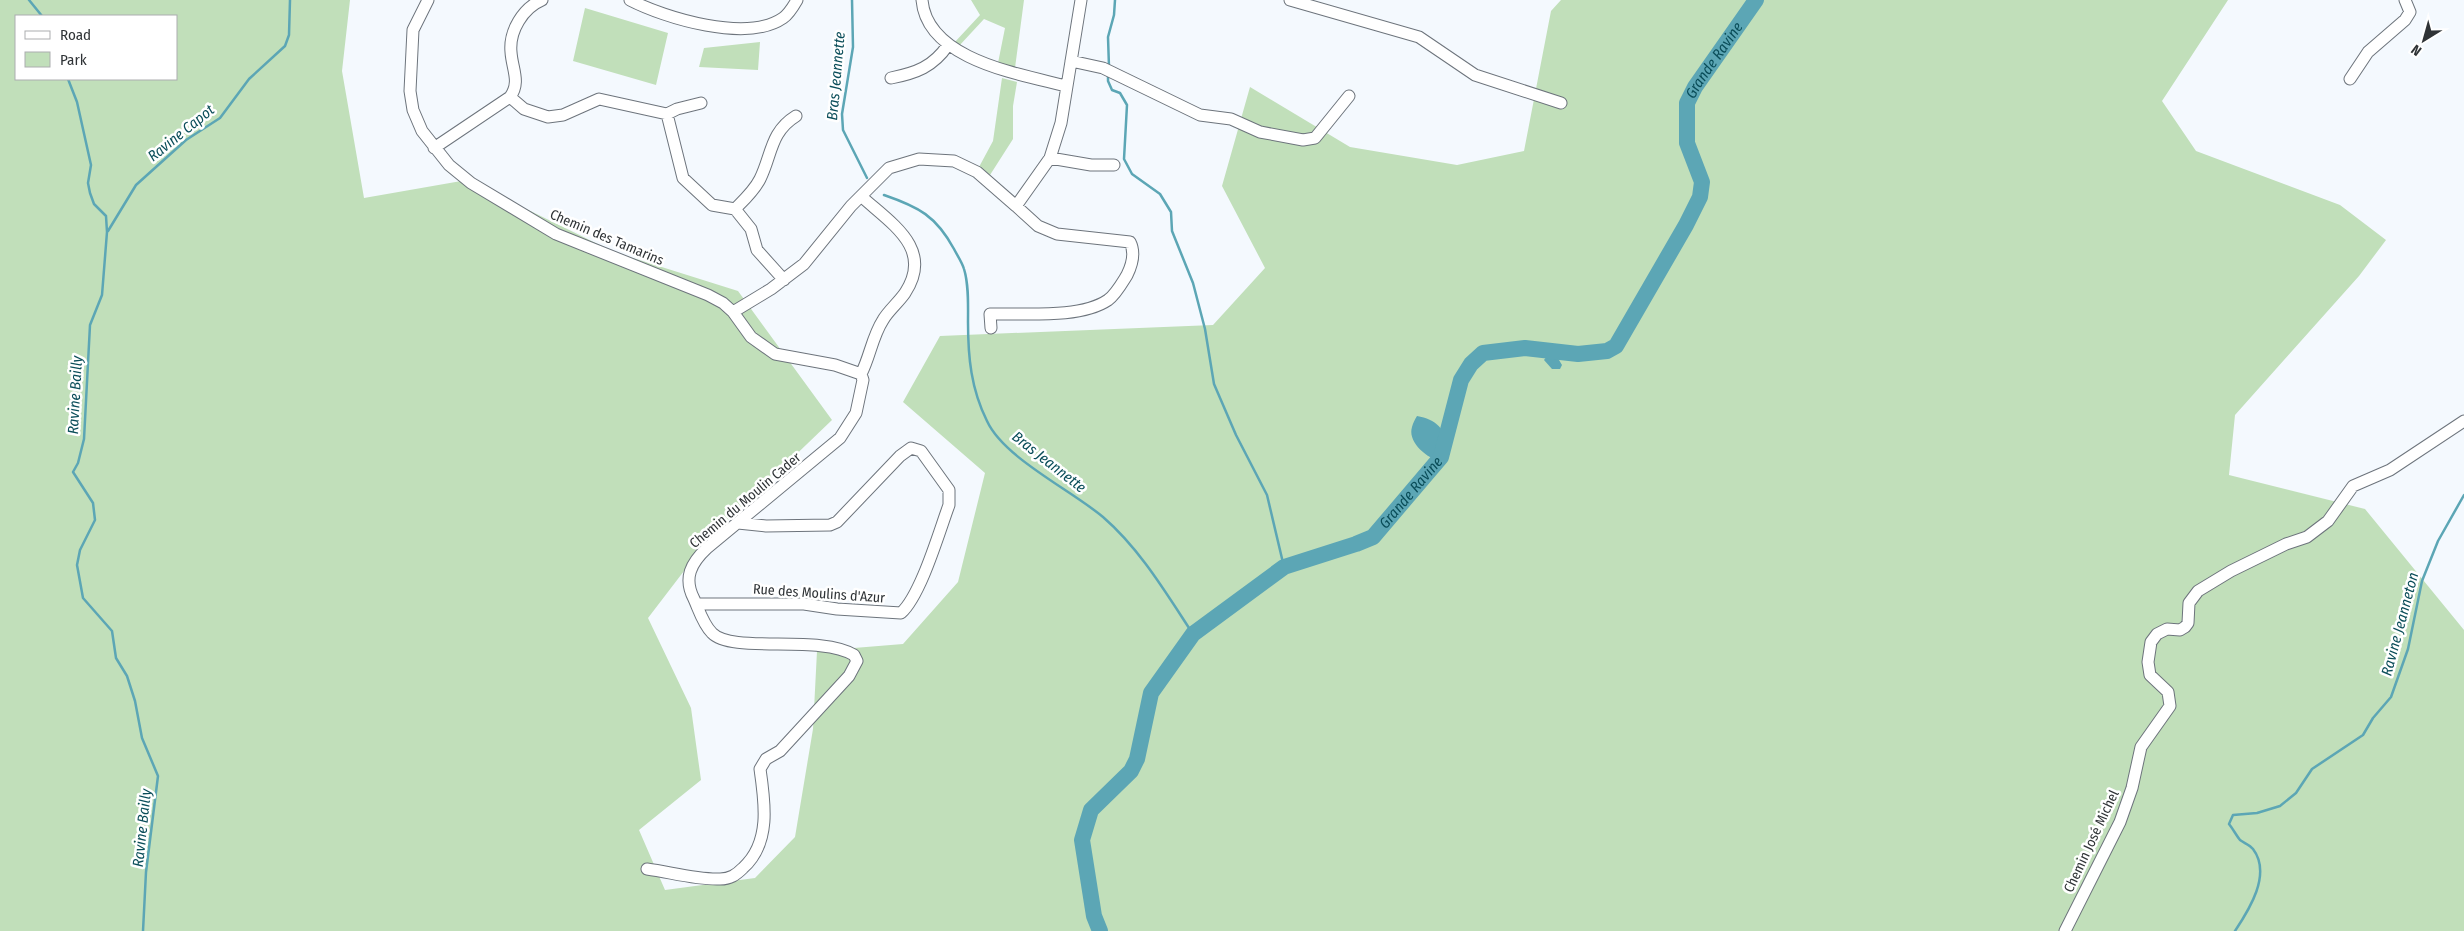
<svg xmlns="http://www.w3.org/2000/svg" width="2464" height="931" viewBox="0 0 2464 931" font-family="'Fira Sans Condensed',sans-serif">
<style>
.green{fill:#c1dfba;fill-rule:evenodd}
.water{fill:#5ca6b5}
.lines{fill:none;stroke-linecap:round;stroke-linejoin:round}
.stream{stroke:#5ca6b5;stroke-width:2.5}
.river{stroke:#5ca6b5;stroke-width:16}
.minor-casing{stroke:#6d747c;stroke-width:13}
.minor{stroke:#fff;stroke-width:11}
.labels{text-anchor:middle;stroke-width:5;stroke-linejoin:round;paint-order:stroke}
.street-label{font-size:14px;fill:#2f3336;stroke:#fff}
.water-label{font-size:15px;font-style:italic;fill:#0a4d59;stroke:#fff}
</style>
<rect width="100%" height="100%" fill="#f4f9fe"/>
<path class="green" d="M0,0H350L342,71L364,198L467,180L614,252L738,291L832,420L710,537L648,618L691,708L701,780L639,830L665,890L755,878L795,837L813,729L817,651L903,644L958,582L985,473L903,402L940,336L1213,325L1265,268L1222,186L1250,87L1350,147L1457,165L1524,151L1551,11L1561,0H2228L2162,101L2196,151L2340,205L2386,240L2359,276L2235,415L2229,475L2365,509L2464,630V931H0ZM16,16H176V79H16Z
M971,0H1024L1015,68L998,63L1005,28L984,19L959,46L954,43L980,15Z
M585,8L668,33L656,85L573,61Z
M760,42L758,70L699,67L704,48Z
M1002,78L1017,82L1013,106V139L990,175L979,167L993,141Z"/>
<path class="water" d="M1550,352L1556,355L1562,365L1560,369H1552L1544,360Z
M1417,416C1442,420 1452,438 1443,462C1429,460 1407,443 1412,427C1413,423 1415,419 1417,416Z"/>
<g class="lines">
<path class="stream" d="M29,0L42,16
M852,0L853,47L842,114L843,130L867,178
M1109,67L1108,37L1114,15L1115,0
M1108,75V81L1112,90L1120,93L1127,105L1124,159L1132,174L1160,194L1171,212L1172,231L1193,283L1205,329L1214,384L1236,435L1267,495L1284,567
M68,79L77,102L91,165L88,183L90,193L94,204L106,216L107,232L102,295L90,325L84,439L78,463L73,472L93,503L95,520L80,550L77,565L83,598L112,631L116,658L127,676L135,701L142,738L158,776L146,872L143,931
M884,195C919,207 936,216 954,249C957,255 962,262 964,269C969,285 968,305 968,322C968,357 971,389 987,421C1004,458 1071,490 1103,517C1140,549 1166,593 1193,634
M108,231L136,185L186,140L220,118L249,79L285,46L289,35L290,0
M2235,931C2249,910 2272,874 2253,849C2250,845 2244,843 2240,840C2236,835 2233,829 2229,824L2233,815L2257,813L2280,806L2296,793L2312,769L2363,735L2373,718L2391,697L2408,649L2422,581L2438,541L2464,495"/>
<path class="river" id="s1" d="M1100,931L1094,916L1082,840L1091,810L1131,771L1137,759L1151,693L1193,634L1284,567L1356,544L1373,537L1441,457L1461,380L1471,364L1483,353L1525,348L1578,354L1607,351L1616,346L1686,225L1700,197L1702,182L1687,143V103L1695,87L1756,0"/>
<g class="minor-casing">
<path id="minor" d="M428,0L413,30L410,91L413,110L422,131L449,165L471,183L556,234L708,295L723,303L733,312L751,337L775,354L835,365L861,374
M630,0C665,18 747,43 783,18C789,14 793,7 797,0
M922,0C927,60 1020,74 1066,86
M1290,0L1419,37L1475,75L1561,103
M1071,61L1103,68L1200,115L1231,119L1260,132L1303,140L1315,138L1349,96
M891,78C916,73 933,67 948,45
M2350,79L2368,52L2405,20L2410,12L2405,0
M510,97L524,109L548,117L563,115L599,99L667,114L677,109L701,103
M667,114L683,178L712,205L735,209L751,229L757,250L784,280
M434,148L510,97C521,82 512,69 511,52C509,31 523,8 542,0
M1050,158L1091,165H1114
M735,209C744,200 754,191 760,179C772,155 770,132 796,116
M733,312L771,289L804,264L851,206L889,168L919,159L954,161L977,172L1016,206L1050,158L1061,123L1081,0
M991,328L990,314C1024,313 1080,319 1108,300C1116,294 1122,283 1127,275C1132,265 1135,252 1130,242L1057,234L1038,226L1016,206
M861,374C870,357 872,337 883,320C888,311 898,303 905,293C934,249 892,224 862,197
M697,604H804L837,609L901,613C921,595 939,532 949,505V490L921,451L911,448L900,456L837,522L830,525L766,526L738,523
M647,869C670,872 696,880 720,879C730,879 736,875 743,868C771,843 765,803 760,769L766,759L780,751L849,676L857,661L854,655C820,634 732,654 712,633C703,624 699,610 694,599C683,578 691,563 707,548L840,438L856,413L863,380L861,374
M2065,931L2120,822L2132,788L2141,747L2170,706L2168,692L2150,675L2148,662L2151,642L2157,634L2167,629L2180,630L2185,627L2188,623L2189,603L2198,591L2231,571L2286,544L2307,537L2328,521L2353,486L2390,470L2464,421"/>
</g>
<use href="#minor" class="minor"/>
</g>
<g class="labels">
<g class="street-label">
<text transform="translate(607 237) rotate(23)" y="5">Chemin des Tamarins</text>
<text transform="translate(745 500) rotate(-40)" y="5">Chemin du Moulin Cader</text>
<text transform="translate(819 593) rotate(4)" y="5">Rue des Moulins d'Azur</text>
<text transform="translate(2091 841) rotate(-65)" y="5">Chemin José Michel</text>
</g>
<g class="water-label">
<text dy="5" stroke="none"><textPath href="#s1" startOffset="1214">Grande Ravine</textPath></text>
<text transform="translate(836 76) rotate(-85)" y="5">Bras Jeannette</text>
<text transform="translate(181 133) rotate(-39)" y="5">Ravine Capot</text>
<text transform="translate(75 395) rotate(-87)" y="5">Ravine Bailly</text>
<text transform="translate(1049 462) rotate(38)" y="5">Bras Jeannette</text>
<text dy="5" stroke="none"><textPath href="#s1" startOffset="599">Grande Ravine</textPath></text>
<text transform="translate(2400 624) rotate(-75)" y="5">Ravine Jeanneton</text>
<text transform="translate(142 828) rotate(-84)" y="5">Ravine Bailly</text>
</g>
</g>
<rect x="15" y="15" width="162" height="65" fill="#ffffff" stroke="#acadaf"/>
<rect x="25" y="31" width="25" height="8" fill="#ffffff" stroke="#acadaf"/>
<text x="60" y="40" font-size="15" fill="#2f3336">Road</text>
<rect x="25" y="52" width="25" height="15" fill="#c1dfba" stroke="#acadaf"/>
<text x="60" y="65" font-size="15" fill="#2f3336">Park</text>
<g transform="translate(2424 40) rotate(217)" stroke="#ffffff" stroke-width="4" paint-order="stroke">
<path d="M0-4L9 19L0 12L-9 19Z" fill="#2f3336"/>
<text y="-8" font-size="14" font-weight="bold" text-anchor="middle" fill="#2f3336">N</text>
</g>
</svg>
